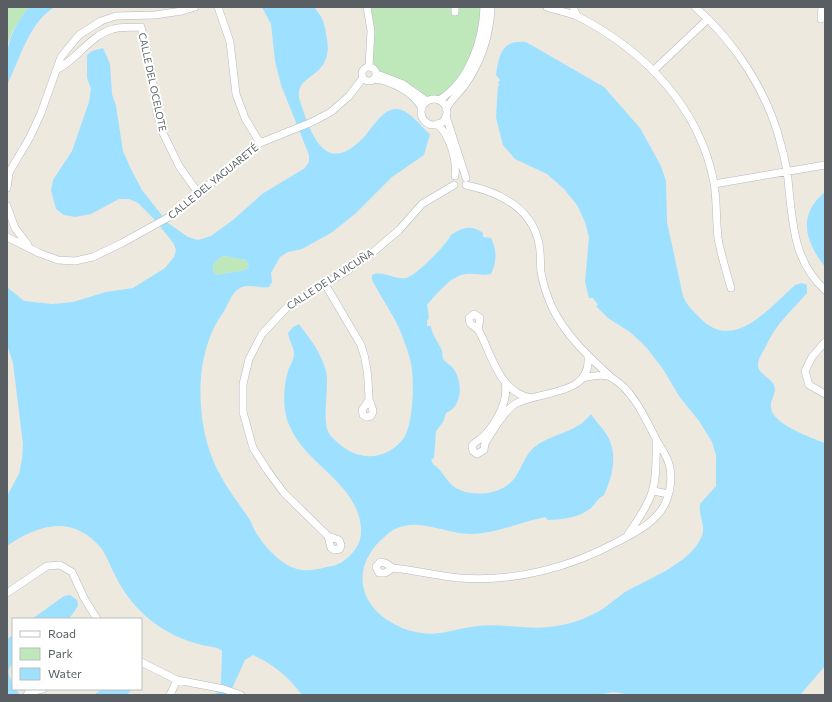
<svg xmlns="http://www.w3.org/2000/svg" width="832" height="702" viewBox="0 0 832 702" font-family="Commissioner,sans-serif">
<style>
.green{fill:#bee8b9}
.water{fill:#9ee0ff;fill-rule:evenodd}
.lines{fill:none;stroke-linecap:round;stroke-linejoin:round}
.minor-casing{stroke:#b5b9be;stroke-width:8}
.minor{stroke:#fff;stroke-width:7}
.labels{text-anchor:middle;stroke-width:4;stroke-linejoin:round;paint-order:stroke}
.street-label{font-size:10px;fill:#585e62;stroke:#fff}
</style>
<rect width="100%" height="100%" fill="#ede9df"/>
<path class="green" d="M8,7H29L13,30L7,45Z
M370,7H482L478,39L461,74L450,89L439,97H427L418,89L404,81L378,71L372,60Z
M224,256L246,260L249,267L245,270L216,275C209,266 215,260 224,256Z"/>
<path class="water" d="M29,7H55C29,22 20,59 7,85C7,48 5,38 29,7Z
M262,7H314C321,15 325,23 326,34C328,43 329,52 325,61C318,78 293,79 300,101C312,137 326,178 365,136C373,127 383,108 397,109C410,110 420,126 430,134L424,155L392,177L355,214L331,233L302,249L288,252L280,257L271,273L272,282L269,287C259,289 250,283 240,288C231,293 228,305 223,313C193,353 195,425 217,469C226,487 237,501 248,517C251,521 252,525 254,529C261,543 279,563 294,568C304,572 314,570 323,568C331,566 336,566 342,562C354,554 362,543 361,529C359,484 307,466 290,427C282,410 283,389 288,371C290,365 295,359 294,352C293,346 289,340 288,333L293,327L299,324C310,339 321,352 326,371C330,387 320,425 331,436C343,449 359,460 379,455C388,453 397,447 403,439C413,426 414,387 412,370C411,359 407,349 403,338C396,317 382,300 372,280V275C383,270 394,280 406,278C416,276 447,244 451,235C462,228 471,224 483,233V237L491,238C497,250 497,261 491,274C482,276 475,273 466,274C450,276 437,294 427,305L429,318L427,321V326H431C432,336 439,342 442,351C443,354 442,358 444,360C446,363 451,365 453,368C463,381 463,407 446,413L443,422L436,431L434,458L431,460L433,464C442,469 446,482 456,488C474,498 504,495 516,476C523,465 526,453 536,446C555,432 575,434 591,414C596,422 604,429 608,437C618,455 612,478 604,495C597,499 596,503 591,508C581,517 561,520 548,520L545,517C521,522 497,533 472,534C445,535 420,516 393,530C387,534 381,540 376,545C347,580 368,617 408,630C436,639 451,629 478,626C504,623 530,631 556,626C572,624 591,617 604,608C611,603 618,597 625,592C648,579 689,564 701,538C707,526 698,516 700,504L716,486V455L712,442L699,421L679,396L663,369L646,347L630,332L608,318L596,306L598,305L593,298H589L585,282L589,237L585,222L577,205L564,189L547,174L515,159L503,145L496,118L498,86L500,85L498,83L500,80L496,75C499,56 501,39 526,42L604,87L640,128L661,166L666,181L667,222L683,296C686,304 693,311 700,318C734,353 769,308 795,285L802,283L807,285V293C790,313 778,321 766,346C763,352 758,358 758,365C758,375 775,379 775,389C775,395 770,401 771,407C771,424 812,438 825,443V666L800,695H631L613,692L599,695H302C289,677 273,664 253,655L245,660L229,695H214L218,692L221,682L222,651C217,646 209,647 202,645C185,641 167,633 153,622C137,610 124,594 115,575C110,566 107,556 101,548C73,514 38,524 7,546V496L19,474L22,459L23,444L13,363L7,345V287L24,301L52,304L73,302L106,292L133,288L165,268L174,257L176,250L174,244L155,220L138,203L129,199H119L91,214L75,217L64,215L56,209L51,190L53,180L72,151L89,102L91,89L87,78V55L92,51L103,48L110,64L112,94L116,106L123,151L130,167L142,190L168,223L188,237L198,240L211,236L233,220L262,194L305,168L309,162V155L281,85L275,61L271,24ZM224,256L246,260L249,267L245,270L216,275C209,266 215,260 224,256Z
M825,192V267C805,241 797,215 825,192Z
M70,595L77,600L78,606L69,619H32L64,596Z
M13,635V663C3,673 13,678 13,689H16L20,695H7V639Z
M102,689H132L127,695H94Z"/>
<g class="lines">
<g class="minor-casing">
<path id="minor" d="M218,7L230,42L236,94L245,118L260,143
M367,7L371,31L369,66
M455,7V12
M547,7C557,11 569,12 579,17C645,51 700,108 714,183C717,201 716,220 718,238C721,255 726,271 731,288
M573,7L577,16
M695,7C735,42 768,92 781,145C785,159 788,174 789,190C793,227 795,263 825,290
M821,19L822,7
M141,27L151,68L157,113L162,131L179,166L199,194
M362 74a7 7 0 1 1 14 0a7 7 0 1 1-14 0Z
M58,69C78,58 91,35 113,29C123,26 132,28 141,27
M654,70L708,19
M377,74L403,84L427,101
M374,79C392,81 413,92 422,108
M421 112a13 13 0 1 1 26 0a13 13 0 1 1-26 0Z
M439,100C469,82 483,40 484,7
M446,109C451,100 459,93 465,85C481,62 490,35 491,7
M446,116L466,178
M437,124C450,135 457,160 455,176
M7,176L30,137L41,113L61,57L79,35L101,21L116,16L155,15L182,11L195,7
M714,184L825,165
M466,185C499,192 532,207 539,244C541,253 540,263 541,272C543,284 547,296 552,307C565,335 589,357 611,377
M7,188L9,174
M7,206L15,228L28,245
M7,237L39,253L58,260L75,261L93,257L122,243L169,217L260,143L312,122L331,112L349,96L363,78
M325,284L361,345C368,365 368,379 369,399C370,404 373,407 373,412L371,416L367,417L363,415L362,410L369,400
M478,330L480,318L474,314L469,318L470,323C472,326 477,328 479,331C492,355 499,392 531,398
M825,342L812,357L805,371L809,385L825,394
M505,382C509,402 497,421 484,436C480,440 475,441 472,446L473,451L477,454L484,450L485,443C493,431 503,412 515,404C540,390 592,397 588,356
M654,491L668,494
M628,534C655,497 657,486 656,440
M328,536L339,540L341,545L340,549L335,550L331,548L328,536L284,493L267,470L253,448L243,412V384L249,359L262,334L290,304L344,273L371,254L399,230L422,204L454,185
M380,562L385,563L393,568L385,573H379L376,567Z
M393,568C415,570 437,576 459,578C514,582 570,568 619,541C636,532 656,522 665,504C670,493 672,480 670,468C668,456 661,449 656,439C645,418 633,390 612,378C604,373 591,376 583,378
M7,593L47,566L60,565L72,572L84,598L97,619
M141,662L177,680L224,689L241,695
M27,695L29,692L43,689
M170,695L177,680"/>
</g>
<use href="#minor" class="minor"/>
</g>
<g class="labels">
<g class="street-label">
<text transform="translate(153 82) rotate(78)" y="4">CALLE DEL OCELOTE</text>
<text transform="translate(213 181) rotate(-39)" y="4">CALLE DEL YAGUARETÉ</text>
<text transform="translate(330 279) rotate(-33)" y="4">CALLE DE LA VICUÑA</text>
</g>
</g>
<rect width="832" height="702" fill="none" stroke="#585e62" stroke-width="16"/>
<rect x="12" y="618" width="130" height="72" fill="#ffffff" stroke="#bcbfc0"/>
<rect x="20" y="631" width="20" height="6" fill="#ffffff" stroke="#bcbfc0"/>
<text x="48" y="638" font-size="12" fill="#585e62">Road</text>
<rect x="20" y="648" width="20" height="12" fill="#bee8b9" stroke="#bcbfc0"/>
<text x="48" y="658" font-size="12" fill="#585e62">Park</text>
<rect x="20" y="668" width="20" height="12" fill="#9ee0ff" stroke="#bcbfc0"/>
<text x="48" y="678" font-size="12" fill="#585e62">Water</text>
</svg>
